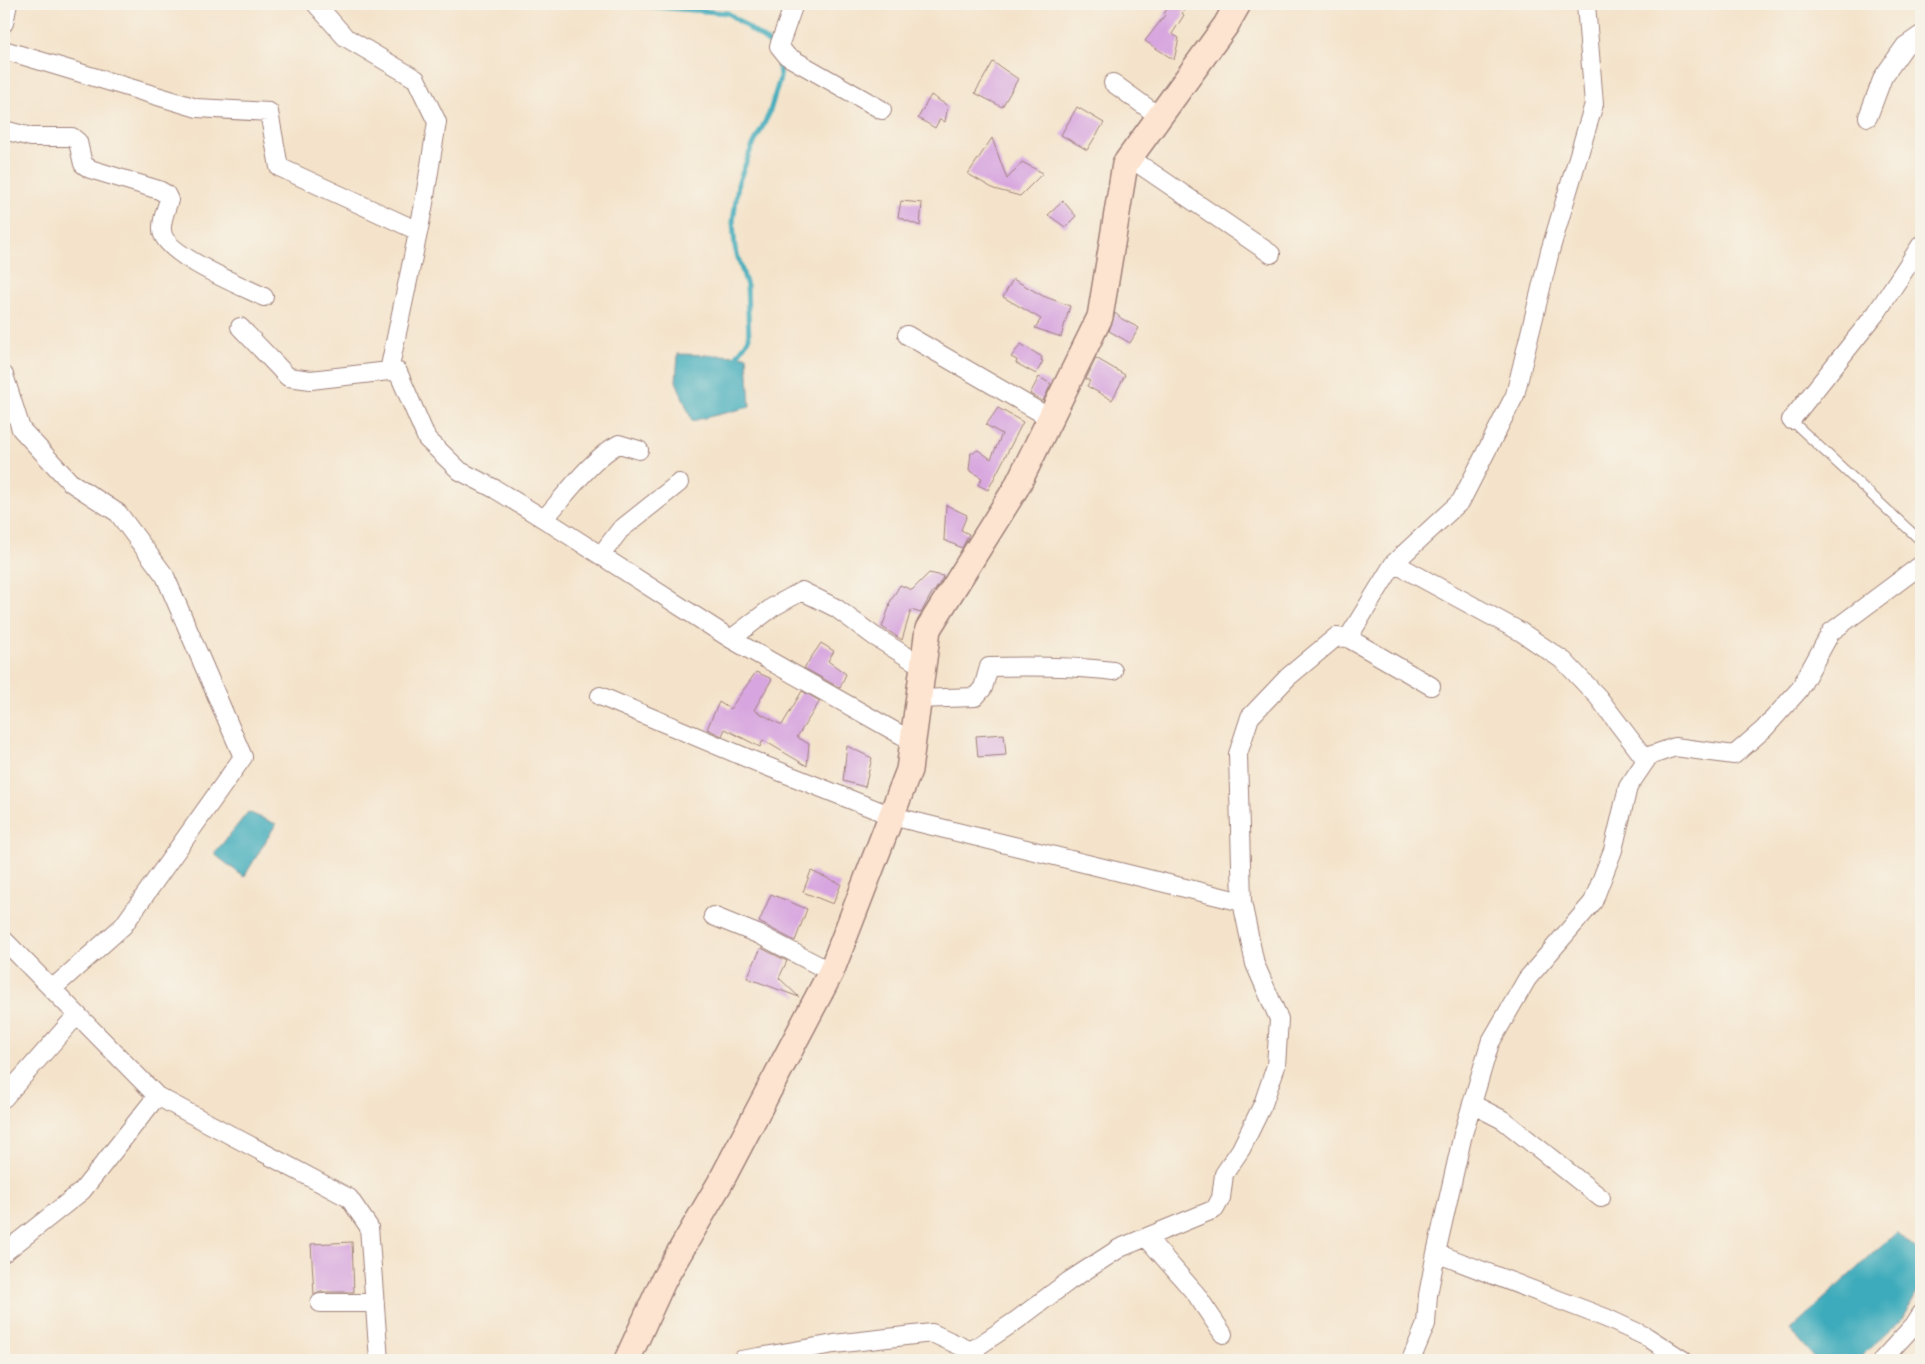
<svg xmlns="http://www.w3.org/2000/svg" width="1925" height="1364" viewBox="0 0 1925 1364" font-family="Caveat,sans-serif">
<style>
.water{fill:#3dabbb;stroke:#446573}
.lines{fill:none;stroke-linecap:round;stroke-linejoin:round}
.stream{stroke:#3dabbb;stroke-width:5}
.building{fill:#d7a5df}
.lane-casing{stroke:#9f817a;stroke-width:11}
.street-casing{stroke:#9f817a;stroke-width:20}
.secondary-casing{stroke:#9f817a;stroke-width:28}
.lane{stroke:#fff;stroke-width:9}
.street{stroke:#fff;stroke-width:18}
.secondary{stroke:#fde4d0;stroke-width:25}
</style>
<rect width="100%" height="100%" fill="#f7f3e8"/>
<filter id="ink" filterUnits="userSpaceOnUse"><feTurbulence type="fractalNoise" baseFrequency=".02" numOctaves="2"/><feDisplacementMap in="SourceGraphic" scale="10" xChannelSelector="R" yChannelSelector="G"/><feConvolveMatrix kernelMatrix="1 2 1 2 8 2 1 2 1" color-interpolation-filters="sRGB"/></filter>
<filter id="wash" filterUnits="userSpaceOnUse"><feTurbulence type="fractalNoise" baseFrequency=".0096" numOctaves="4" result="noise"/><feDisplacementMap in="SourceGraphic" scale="20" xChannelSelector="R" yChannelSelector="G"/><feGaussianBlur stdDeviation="1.12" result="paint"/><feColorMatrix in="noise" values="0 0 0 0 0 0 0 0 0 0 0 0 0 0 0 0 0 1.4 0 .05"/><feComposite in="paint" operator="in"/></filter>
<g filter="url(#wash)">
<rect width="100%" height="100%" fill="#f4e3ca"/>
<path class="water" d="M678,354L747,356L750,407L692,421L676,381Z
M248,812L276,824L244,877L214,854Z
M1896,1232L1921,1254V1285L1902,1319L1857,1360H1816L1790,1330Z"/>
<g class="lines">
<path class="stream" d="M619,4L728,13L775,47
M734,360L749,339L747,286L735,248L733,222L738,184L751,149L769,114L780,78L778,54"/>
</g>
<g id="blocks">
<path class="building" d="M1170,4H1189L1182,13L1184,15L1172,34L1179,38L1174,60L1145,41L1165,15L1164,14Z
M993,62L1018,79L1002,107L975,93Z
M931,95L948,106L945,122L940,119L935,128L918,118Z
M1077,107L1104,123L1087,150L1061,135Z
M992,138L1007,179L1022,162L1043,173L1020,196L994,189L968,174Z
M901,201L922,203L920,226L898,217Z
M1063,201L1076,216L1065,227L1048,215Z
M1013,279L1043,296L1070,306L1061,337L1035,328L1041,319L1003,297Z
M1115,313L1122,319L1139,328L1130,343L1109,331Z
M1021,344L1042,357L1041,360L1043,361L1036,374L1016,363L1017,360L1011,357Z
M1096,358L1125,375L1112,400L1087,386L1090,381L1086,379Z
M1039,377L1051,384L1043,401L1030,394Z
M998,408L1023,422L988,490L978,485L982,478L969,470L971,453L978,450L991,459L1002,434L986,425Z
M946,505L967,515L961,530L969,534L962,548L944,540Z
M929,573L943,576L942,579L934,592L933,591L921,613L911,610L902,640L882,627L890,605L889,604L900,585L912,590Z
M821,643L834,651L828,661L846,674L840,688L804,668Z
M756,672L772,679L754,710L782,725L802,691L820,701L797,737L809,744L807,766L763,740L760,747L725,729L722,736L707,729L719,702L730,709Z
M1004,734L1006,755L978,757L976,736Z
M847,746L872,758L865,787L843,781Z
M811,871L841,884L833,904L803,892Z
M771,894L807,909L795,941L759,922Z
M761,948L787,961L779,978L799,997L747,978Z
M352,1242L354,1292H320L314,1295L311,1244Z"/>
</g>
</g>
<g filter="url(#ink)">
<use href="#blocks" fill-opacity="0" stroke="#9f817a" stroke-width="1"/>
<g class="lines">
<g class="lane-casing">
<path id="lane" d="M1791,420L1921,541"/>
</g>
<g class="street-casing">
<path id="street" d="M316,4L345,37L416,79L437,122L423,209L389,371
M794,4L779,46L787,56L882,110
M4,23L8,4
M4,50L197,108L269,112L279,167L418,231
M1113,83L1160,117
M1868,117L1883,77L1905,46L1921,35
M4,130L31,137H72L78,142L83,164L90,169L159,190L166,194L169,200C166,209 161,221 162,230C162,254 244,287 264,297
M1130,158L1271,254
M240,327L288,377L311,380L389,371L398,372L427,439L460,471L495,489L544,519L731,639L773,607L802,591L836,608L874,636L922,666
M907,335L1050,418
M4,375L21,429L70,482L118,513L165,576L243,757L123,926L52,989
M1791,420L1877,312L1921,245
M544,519C564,497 594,456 619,444L639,450
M601,555L620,530L679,483
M1394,563L1521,632L1564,661L1598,697L1646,760
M1348,638L1394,563L1461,501L1515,395L1550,251L1594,104L1586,4
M731,639L912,741
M600,696L766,766L892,816L1242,902
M918,699L975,697L983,688L989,667C1031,666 1072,666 1113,671
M713,916L760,935L831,972
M4,940L157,1096L349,1198L369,1227L379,1360
M4,1098L77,1015
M1472,1104L1503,1120L1601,1198
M1147,1238L1196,1294L1223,1334
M5,1252L82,1191L157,1096
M1436,1253L1606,1318L1647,1337L1683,1360
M320,1303H375
M759,1357L834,1344L932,1333L971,1351L979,1360
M741,1360L759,1357L760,1360
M972,1360L971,1351L1017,1320L1069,1281L1120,1248L1215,1209L1221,1198L1224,1174L1241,1149L1263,1104L1276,1066L1279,1019L1255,964L1242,902L1238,754L1250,717L1288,677L1336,637L1348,638L1431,686
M1411,1360L1426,1324L1428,1295L1436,1253L1463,1134L1490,1043L1527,979L1593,902L1613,850L1628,787L1649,756L1675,747L1734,755L1764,729L1799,690L1831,632L1921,565
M1882,1360L1914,1325L1921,1314"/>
</g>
<g class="secondary-casing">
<path id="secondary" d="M627,1360L664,1279L720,1183L831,972L909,770L928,629L1016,488L1100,317L1125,164L1226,25L1238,4"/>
</g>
<use href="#lane" class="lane"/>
<use href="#street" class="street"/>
<use href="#secondary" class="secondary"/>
</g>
</g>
<rect width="1925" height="1364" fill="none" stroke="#f7f3e8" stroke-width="20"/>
</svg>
